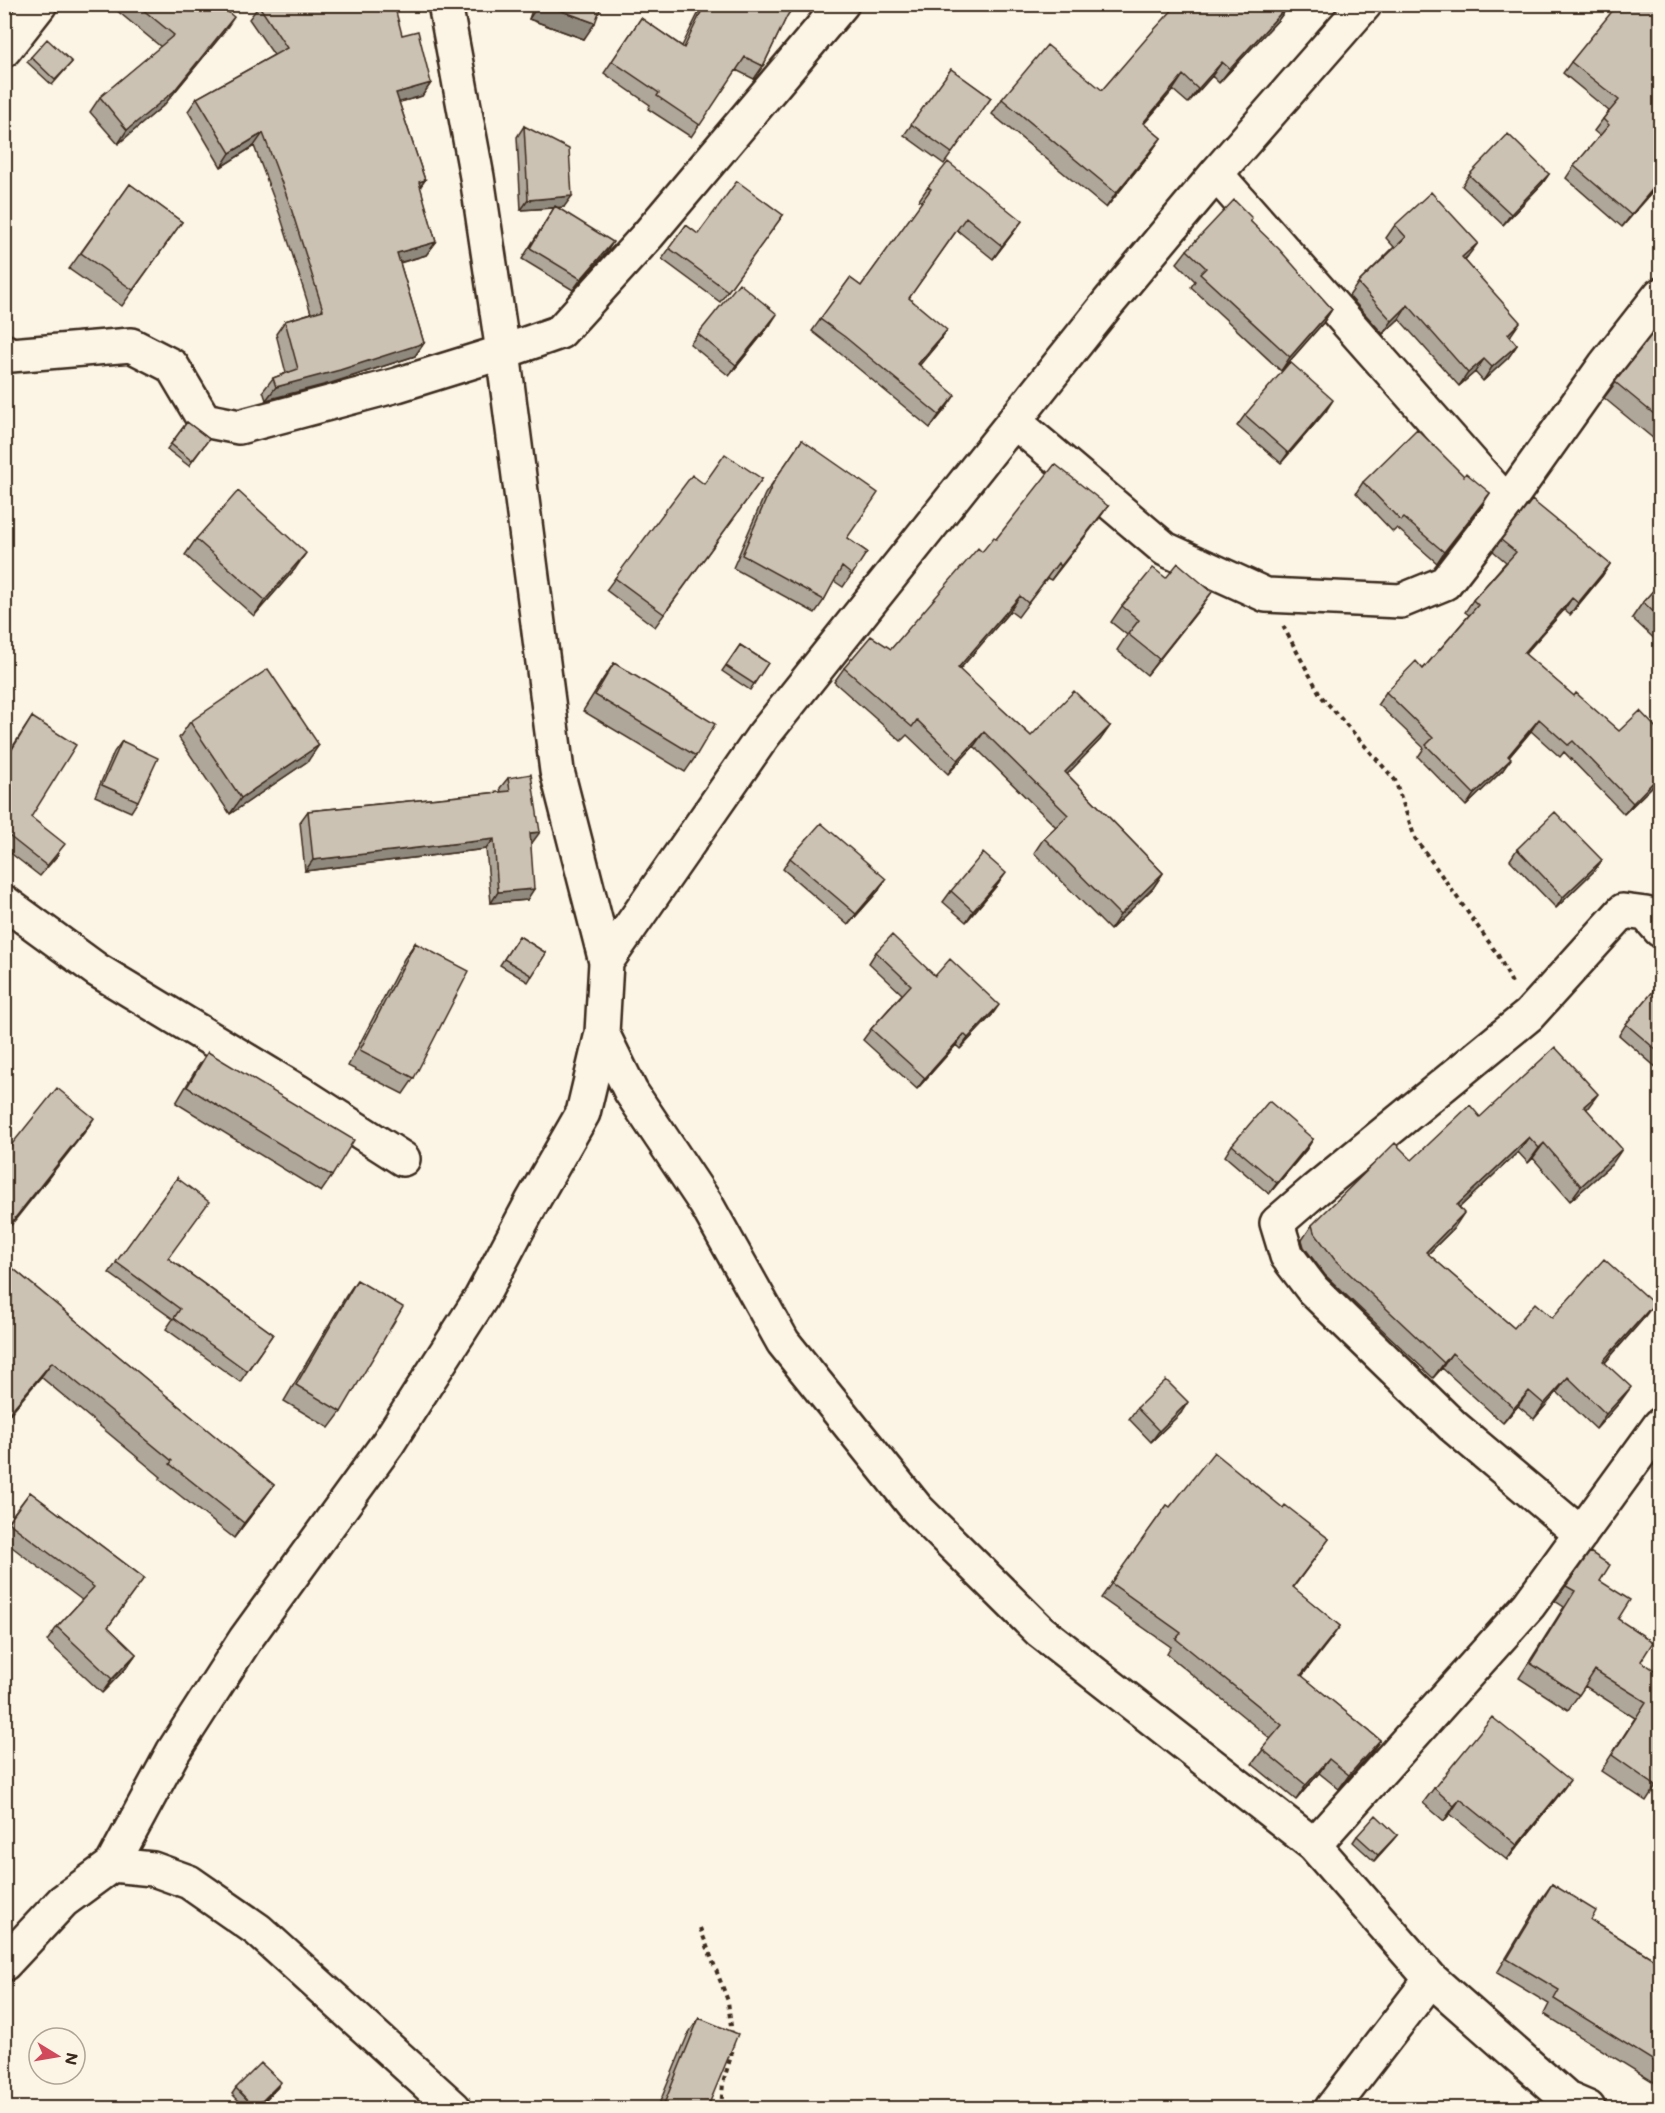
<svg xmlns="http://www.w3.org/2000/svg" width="1665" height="2113" viewBox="0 0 1665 2113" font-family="Mali,sans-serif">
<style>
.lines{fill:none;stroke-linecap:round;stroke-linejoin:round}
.minor-casing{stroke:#3b2a1e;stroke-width:38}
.path{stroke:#3b2a1e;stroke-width:4;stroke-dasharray:4.5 4.5;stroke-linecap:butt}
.minor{stroke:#fcf5e5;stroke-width:33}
.wall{fill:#afa79a;stroke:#3b2a1e;stroke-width:1.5}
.shaded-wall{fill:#8f887d;stroke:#3b2a1e;stroke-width:1.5}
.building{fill:#ccc2b3;stroke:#3b2a1e;stroke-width:1.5}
</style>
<rect width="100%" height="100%" fill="#fcf5e5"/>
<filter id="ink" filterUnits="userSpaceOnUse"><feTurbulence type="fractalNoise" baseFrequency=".0167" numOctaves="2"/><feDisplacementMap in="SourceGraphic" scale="12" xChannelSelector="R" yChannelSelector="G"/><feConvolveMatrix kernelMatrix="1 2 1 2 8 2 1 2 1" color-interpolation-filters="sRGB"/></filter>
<g filter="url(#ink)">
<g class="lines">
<g class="minor-casing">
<path id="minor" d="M445,4L477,177L503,352L557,771L606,962L602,1033L631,1092L706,1204L783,1342L917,1509L1040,1631L1314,1845L1431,1979L1567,2099L1588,2108
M4,50L40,4
M1216,174L1507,503
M4,351L11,355L131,345L172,366L204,420L239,427L397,385L503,352L560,332L648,235L842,4
M1014,421L1165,549L1266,595L1401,601L1445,583L1507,503L1605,365L1660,295
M4,902L97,970L297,1091L403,1159
M606,962L763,736L1109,302L1216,174L1365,4
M1581,1534L1453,1426L1313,1290L1287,1256L1277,1223L1314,1191L1529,1015L1623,911L1646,914L1660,930
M1314,1845L1529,1605L1660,1425
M112,1865L153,1869L189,1882L258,1930L454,2108
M4,1964L63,1901L112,1865L173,1752L245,1640L388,1443L481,1298L532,1202L583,1113L602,1033
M1332,2108L1431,1979"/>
</g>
<path class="path" d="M1283,626L1321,696L1395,780L1415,838L1498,955L1513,985
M700,1928L728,2001L732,2035
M721,2108L723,2083L733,2049L732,2043"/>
<use href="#minor" class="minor"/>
</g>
<path class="wall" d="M109,4H218L224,32L164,105L118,144L90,112L100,97L161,47Z
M534,4H602L584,39L529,19Z
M703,4H795L787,16L763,66L754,79L736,70L691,137L648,109L650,105L604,73L641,18L682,46Z
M1023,4H1032L1029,9Z
M1178,4H1290L1279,19L1219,83L1212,76L1188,103L1173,90L1144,124L1161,138L1151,152L1106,208L992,114L1002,99L1102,90Z
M1660,4V185V184L1622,227L1566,178L1574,166L1600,136L1594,131L1609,111L1563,73L1571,62L1625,7Z
M259,6L402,35L431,83L422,96L399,102L425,180L420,187L436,242L426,255L400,263L424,343L415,356L331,383L266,400L263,391L273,378L286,373L276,334L285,321L311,313L280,215L254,146L221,167L188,111L197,98L274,55L249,19Z
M31,57L72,62L52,85L27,62Z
M951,69L991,98L944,164L904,135Z
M524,126L564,207L557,208L606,253L573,290L522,259L554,208L521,210L517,137Z
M1549,174L1542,184L1503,225L1462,186L1469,175Z
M130,184L182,222L122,306L69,269Z
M928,187L1013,233L993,259L957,230L909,298L938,343L919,365L947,407L930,428L836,350L812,331L850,278L861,286L922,202L919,200Z
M783,215L720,302L662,259L686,225L698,234Z
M1250,221L1332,309L1323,323L1281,371L1191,287L1195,281L1177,263L1187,250Z
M1395,225L1468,256L1465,260L1511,335L1510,337L1517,345L1508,358L1483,381L1475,372L1459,386L1399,319L1383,334L1349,296L1358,283L1394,247L1386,238Z
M1660,324V444L1604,398Z
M770,325L729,376L690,344L698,334Z
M1326,411L1281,463L1237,426L1245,415Z
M187,422L209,439L189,466L167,449Z
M802,440L847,538L867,552L843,587L834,581L824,600L815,613L733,568L765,494Z
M1464,476L1490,493L1437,563L1397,528L1393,532L1356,493L1363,482Z
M762,479L655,627L606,590L615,578L704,484Z
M1108,506L1051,580L1047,578L1018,617L1010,611L959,670L1031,736L1110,726L1100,740L1067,774L1163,873L1153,888L1110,930L1034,853L1044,838L1056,827L974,746L948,774L907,735L901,741L834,682L844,668L891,649L982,552L996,539Z
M196,539L295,569L254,616L185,555Z
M1501,540L1610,564L1602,576L1570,615L1564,610L1525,654L1574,696L1619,731L1660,732V779L1624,814L1564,752L1560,757L1531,731L1509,757L1503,770L1466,806L1418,757L1424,748L1378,704L1386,692L1423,669L1469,615L1465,612L1473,600L1506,562L1493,551Z
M1660,583V644L1632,618L1643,602Z
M1122,606L1201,607L1147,675L1117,650L1127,635L1111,622Z
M740,645L768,663L750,690L722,671Z
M614,663L696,756L685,772L583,711L603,679Z
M32,717L31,817L58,855L40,876L4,848V760Z
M190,722L308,761L230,814L179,738Z
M122,741L138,801L131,812L95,796L114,752Z
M508,778L532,843H531L527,900L491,903L486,849L305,871L300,822L308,811L501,792L500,788Z
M1517,849L1602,860L1594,871L1556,908L1510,860Z
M790,858L879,890L848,925L783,869Z
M998,884L966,922L943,902L951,891Z
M519,936L546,953L528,982L500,965Z
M415,943L414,1078L403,1094L348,1066L404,959Z
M876,952L935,976L992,1015L960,1049L956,1045L917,1089L863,1040L871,1029L902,994L869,963Z
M1660,983V1063L1657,1068L1619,1035L1626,1024Z
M208,1052L332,1176L321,1192L176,1103L197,1068Z
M1586,1109L1612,1164L1570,1201L1533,1158L1528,1163L1518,1152L1459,1208L1454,1228L1428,1254L1514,1328L1552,1318L1643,1319L1605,1363L1620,1402L1596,1429L1557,1392L1534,1419L1518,1406L1503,1423L1442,1368L1433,1378L1325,1275L1304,1247L1302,1240L1312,1225L1412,1160Z
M1313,1139L1306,1150L1269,1194L1225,1156L1232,1145Z
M177,1178L168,1258L273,1334L240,1382L166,1329L173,1319L109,1273Z
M1660,1234V1249L1654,1243Z
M4,1261L274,1485L263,1500L234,1538L159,1479L161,1477L41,1377Z
M357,1280L341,1412L329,1428L284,1401L346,1296Z
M1137,1408L1181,1413L1151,1442L1129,1419Z
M30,1492L144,1578L108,1627L136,1654L126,1668L102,1693L47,1641L57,1627L82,1600L4,1541V1526Z
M1167,1505L1170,1507L1283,1508L1329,1539L1293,1588L1340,1626L1302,1676L1380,1740L1370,1754L1339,1789L1319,1773L1296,1800L1252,1764L1271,1739L1167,1654L1171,1647L1101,1598Z
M1590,1552L1600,1581L1618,1619L1641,1661L1660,1779L1646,1801L1601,1771L1635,1718L1585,1686L1568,1710L1519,1678L1564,1607L1555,1601Z
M1434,1788L1559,1795L1507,1860L1450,1814L1444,1821L1423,1803Z
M1397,1835L1374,1861L1353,1842L1357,1836Z
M1552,1884L1591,1920L1660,1963V2086L1544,2014L1549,2004L1497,1973L1542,1898Z
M699,2018L707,2109H657L688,2034Z
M236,2088H277L256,2109H247L232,2094Z"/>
<path class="shaded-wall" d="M539,4H543L595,23L584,39L529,19Z
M1289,4H1290L1279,19L1219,83L1230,69Z
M234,17L224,32L164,105L118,144L127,130Z
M1222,62L1212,76L1188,103L1198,89Z
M1183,75L1173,90L1132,137L1143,123Z
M431,83L422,96L386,106L396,93Z
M263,133L254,146L221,167L230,153Z
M1161,138L1151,152L1106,208L1116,193Z
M1549,174L1542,184L1503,225L1511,214Z
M425,180L416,193L419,182Z
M1660,180V182L1622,227L1631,215Z
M572,196L564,207L521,210L528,200Z
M1022,221L1013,233L993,259L1002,246Z
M436,242L426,255L388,266L397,253Z
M613,242L606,253L573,290L581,279Z
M1478,243L1468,256L1453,270L1462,257Z
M1408,305L1399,319L1383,334L1392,321Z
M1332,309L1323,323L1281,371L1290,357Z
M777,314L770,325L729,376L736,365Z
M1520,322L1511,335L1498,347L1508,334Z
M947,330L938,343L910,377L918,364Z
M424,343L415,356L331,383L266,400L276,387Z
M1517,345L1508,358L1483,381L1492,367Z
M1484,359L1475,372L1459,386L1468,373Z
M955,395L947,407L930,428L939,415Z
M1333,400L1326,411L1281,463L1288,453Z
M1490,493L1483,504L1437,563L1444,552Z
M1108,506L1098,520L1051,580L1061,566Z
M306,553L295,569L254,616L265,600Z
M1610,564L1602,576L1570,615L1578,603Z
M1212,592L1201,607L1147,675L1159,659Z
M1020,596L1010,611L948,683L958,668Z
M1572,598L1564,610L1516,664L1524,653Z
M1539,719L1531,731L1500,768L1508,756Z
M1110,726L1100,740L1055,787L1065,772Z
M984,732L974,746L948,774L958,760Z
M319,745L308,761L230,814L241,798Z
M1511,759L1503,770L1466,806L1474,794Z
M1660,775V779L1624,814L1633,803Z
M540,832L532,843L522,844L530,833Z
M494,839L486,849L305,871L313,860Z
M1602,860L1594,871L1556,908L1563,897Z
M1006,873L998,884L966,922L973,911Z
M1163,873L1153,888L1110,930L1120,915Z
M886,879L879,890L848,925L856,914Z
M534,889L527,900L491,903L498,892Z
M999,1005L992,1015L960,1049L968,1038Z
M964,1034L956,1045L917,1089L925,1078Z
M1598,1094L1587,1109L1573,1121L1584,1106Z
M94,1118L84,1133L4,1234V1232Z
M1529,1137L1518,1152L1446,1220L1457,1205Z
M1313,1139L1306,1150L1269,1194L1277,1183Z
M1544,1143L1533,1158L1528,1163L1539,1148Z
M1622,1149L1612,1164L1570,1201L1581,1186Z
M1464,1213L1454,1228L1415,1267L1426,1252Z
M1654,1304L1643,1319L1593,1376L1603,1361Z
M1452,1353L1442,1368L1433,1378L1444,1363Z
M52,1362L41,1377L4,1421V1419Z
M1568,1377L1557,1392L1534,1419L1544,1404Z
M1631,1387L1620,1402L1596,1429L1606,1414Z
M1529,1391L1518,1406L1503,1423L1514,1408Z
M1188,1402L1181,1413L1151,1442L1159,1431Z
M274,1485L263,1500L234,1538L244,1523Z
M1340,1626L1330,1640L1291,1690L1301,1675Z
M136,1654L126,1668L102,1693L112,1679Z
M1380,1740L1370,1754L1339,1789L1349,1775Z
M1329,1759L1319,1773L1296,1800L1306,1785Z
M1570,1780L1559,1795L1507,1860L1517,1845Z
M1460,1799L1450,1814L1444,1821L1454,1806Z
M1397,1835L1393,1840L1374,1861L1378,1855Z
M281,2082L277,2088L256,2109H254Z"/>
<path class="building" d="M4,4H15L6,16L4,15Z
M136,4H218L234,17L174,91L127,130L100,97L174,35Z
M260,4H394L402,35L418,31L431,83L396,93L425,180L419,182L436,242L397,253L424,343L340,370L276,387L273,378L298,369L285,321L323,310L289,202L263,133L230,153L197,98L287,48L259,6Z
M543,4H602L595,23Z
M705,4H795L787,16L763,66L745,57L700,125L657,96L659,93L612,61L641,18L684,48Z
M1178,4H1289L1230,69L1222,62L1198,89L1183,75L1143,123L1161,138L1116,193L1002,99L1047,45L1102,90L1152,32Z
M1618,4H1622L1625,7L1627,4H1660V180L1631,215L1574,166L1609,125L1603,119L1619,100L1571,62Z
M47,39L72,62L55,80L31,57Z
M951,69L991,98L952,153L911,124Z
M524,126L569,149L572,196L528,200Z
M1508,134L1549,174L1511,214L1469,175Z
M948,162L1022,221L1002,246L966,217L909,298L947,330L918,364L955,395L939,415L845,337L820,319L850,278L861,286L931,189L928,187Z
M737,181L783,215L728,291L669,248L686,225L698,234Z
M130,184L182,222L133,290L81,253Z
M1431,192L1478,243L1462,257L1520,322L1508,334L1517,345L1492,367L1484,359L1468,373L1408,305L1392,321L1358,283L1406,237L1395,225Z
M1234,200L1252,218L1250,221L1279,249L1332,309L1290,357L1200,274L1206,268L1187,250Z
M555,206L613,242L581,279L530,248Z
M739,283L777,314L736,365L698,334Z
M1660,324V419L1615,382Z
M1290,362L1333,400L1288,453L1245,415Z
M187,422L209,439L192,461L171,444Z
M1417,429L1464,476L1466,473L1490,493L1444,552L1404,518L1401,521L1363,482Z
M802,440L878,493L847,538L867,552L852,575L842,567L824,600L742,555L774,481Z
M725,454L762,479L664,614L615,578L692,475L704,484Z
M1055,464L1108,506L1061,566L1058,563L1028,603L1020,596L958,668L1031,736L1074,691L1110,726L1065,772L1163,873L1120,915L1044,838L1068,815L984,732L958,760L917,720L912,727L844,668L871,636L891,649L978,548L982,552L994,537L996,539Z
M238,491L306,553L265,600L196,539Z
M1532,500L1610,564L1578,603L1572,598L1524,653L1574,696L1576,693L1619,731L1640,711L1660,732V775L1633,803L1573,741L1568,745L1539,719L1508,756L1511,759L1474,794L1426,745L1433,738L1386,692L1416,661L1423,669L1478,605L1473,600L1516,552L1501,540Z
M1178,563L1212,592L1159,659L1128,634L1139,620L1122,606L1153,568L1166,578Z
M1660,583V618L1643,602Z
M740,645L768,663L754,684L726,666Z
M614,663L715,724L696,756L595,695Z
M268,669L319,745L241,798L190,722Z
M32,717L76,745L31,817L65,844L47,866L4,832V762Z
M122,741L158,758L138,801L102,785Z
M531,774L540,832L530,833L534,889L498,892L494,839L313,860L308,811L510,791L508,778Z
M1555,812L1602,860L1563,897L1517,849Z
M821,823L886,879L856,914L790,858Z
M983,853L1006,873L973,911L951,891Z
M892,935L935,976L950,959L999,1005L968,1038L964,1034L925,1078L871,1029L911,985L876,952Z
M519,936L546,953L532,976L504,959Z
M415,943L469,971L414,1078L360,1050Z
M1660,983V1053L1626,1024Z
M1555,1047L1598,1094L1584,1106L1622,1149L1581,1186L1544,1143L1539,1148L1529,1137L1457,1205L1464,1213L1426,1252L1514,1328L1535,1303L1552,1318L1604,1259L1654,1304L1603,1361L1631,1387L1606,1414L1568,1377L1544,1404L1529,1391L1514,1408L1452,1353L1444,1363L1335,1260L1314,1232L1312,1225L1395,1143L1412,1160L1470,1105L1480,1117Z
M208,1052L354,1140L332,1176L187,1087Z
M57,1088L94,1118L4,1232V1154Z
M1269,1101L1313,1139L1277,1183L1232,1145Z
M177,1178L209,1202L168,1258L273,1334L247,1371L174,1318L180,1309L116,1262Z
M4,1261L274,1485L244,1523L170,1464L172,1461L52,1362L4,1419Z
M357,1280L403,1307L341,1412L296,1385Z
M1166,1380L1188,1402L1159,1431L1137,1408Z
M1214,1452L1283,1508L1285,1505L1329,1539L1293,1587L1340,1626L1301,1675L1380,1740L1349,1775L1329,1759L1306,1785L1262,1749L1282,1725L1176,1639L1181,1633L1111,1583L1167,1505L1170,1507Z
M30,1492L144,1578L108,1627L136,1654L112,1679L57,1627L94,1587L8,1522Z
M1590,1552L1610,1565L1600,1581L1630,1600L1618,1619L1653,1642L1641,1661L1660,1674V1779L1656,1786L1612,1755L1646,1702L1595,1670L1579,1695L1530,1663L1575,1591L1566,1586Z
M1492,1717L1570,1780L1517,1845L1460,1799L1454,1806L1434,1788Z
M1376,1815L1397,1835L1378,1855L1357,1836Z
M1552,1884L1596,1911L1591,1920L1660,1963V2065L1554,1999L1559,1990L1507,1959Z
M699,2018L738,2034L707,2109H662Z
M261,2063L281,2082L255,2108L236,2088Z"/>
</g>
<rect width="1665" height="2113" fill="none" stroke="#fcf5e5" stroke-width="24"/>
<rect x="12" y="12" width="1641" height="2089" fill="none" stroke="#3b2a1e" stroke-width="2" filter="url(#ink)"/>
<g transform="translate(57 2056) rotate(101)"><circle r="28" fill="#fcf5e5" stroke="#afa495" stroke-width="1.5"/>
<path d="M0-4.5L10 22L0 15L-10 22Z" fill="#d1495b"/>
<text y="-9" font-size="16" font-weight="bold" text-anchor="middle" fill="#3b2a1e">N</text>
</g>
</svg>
